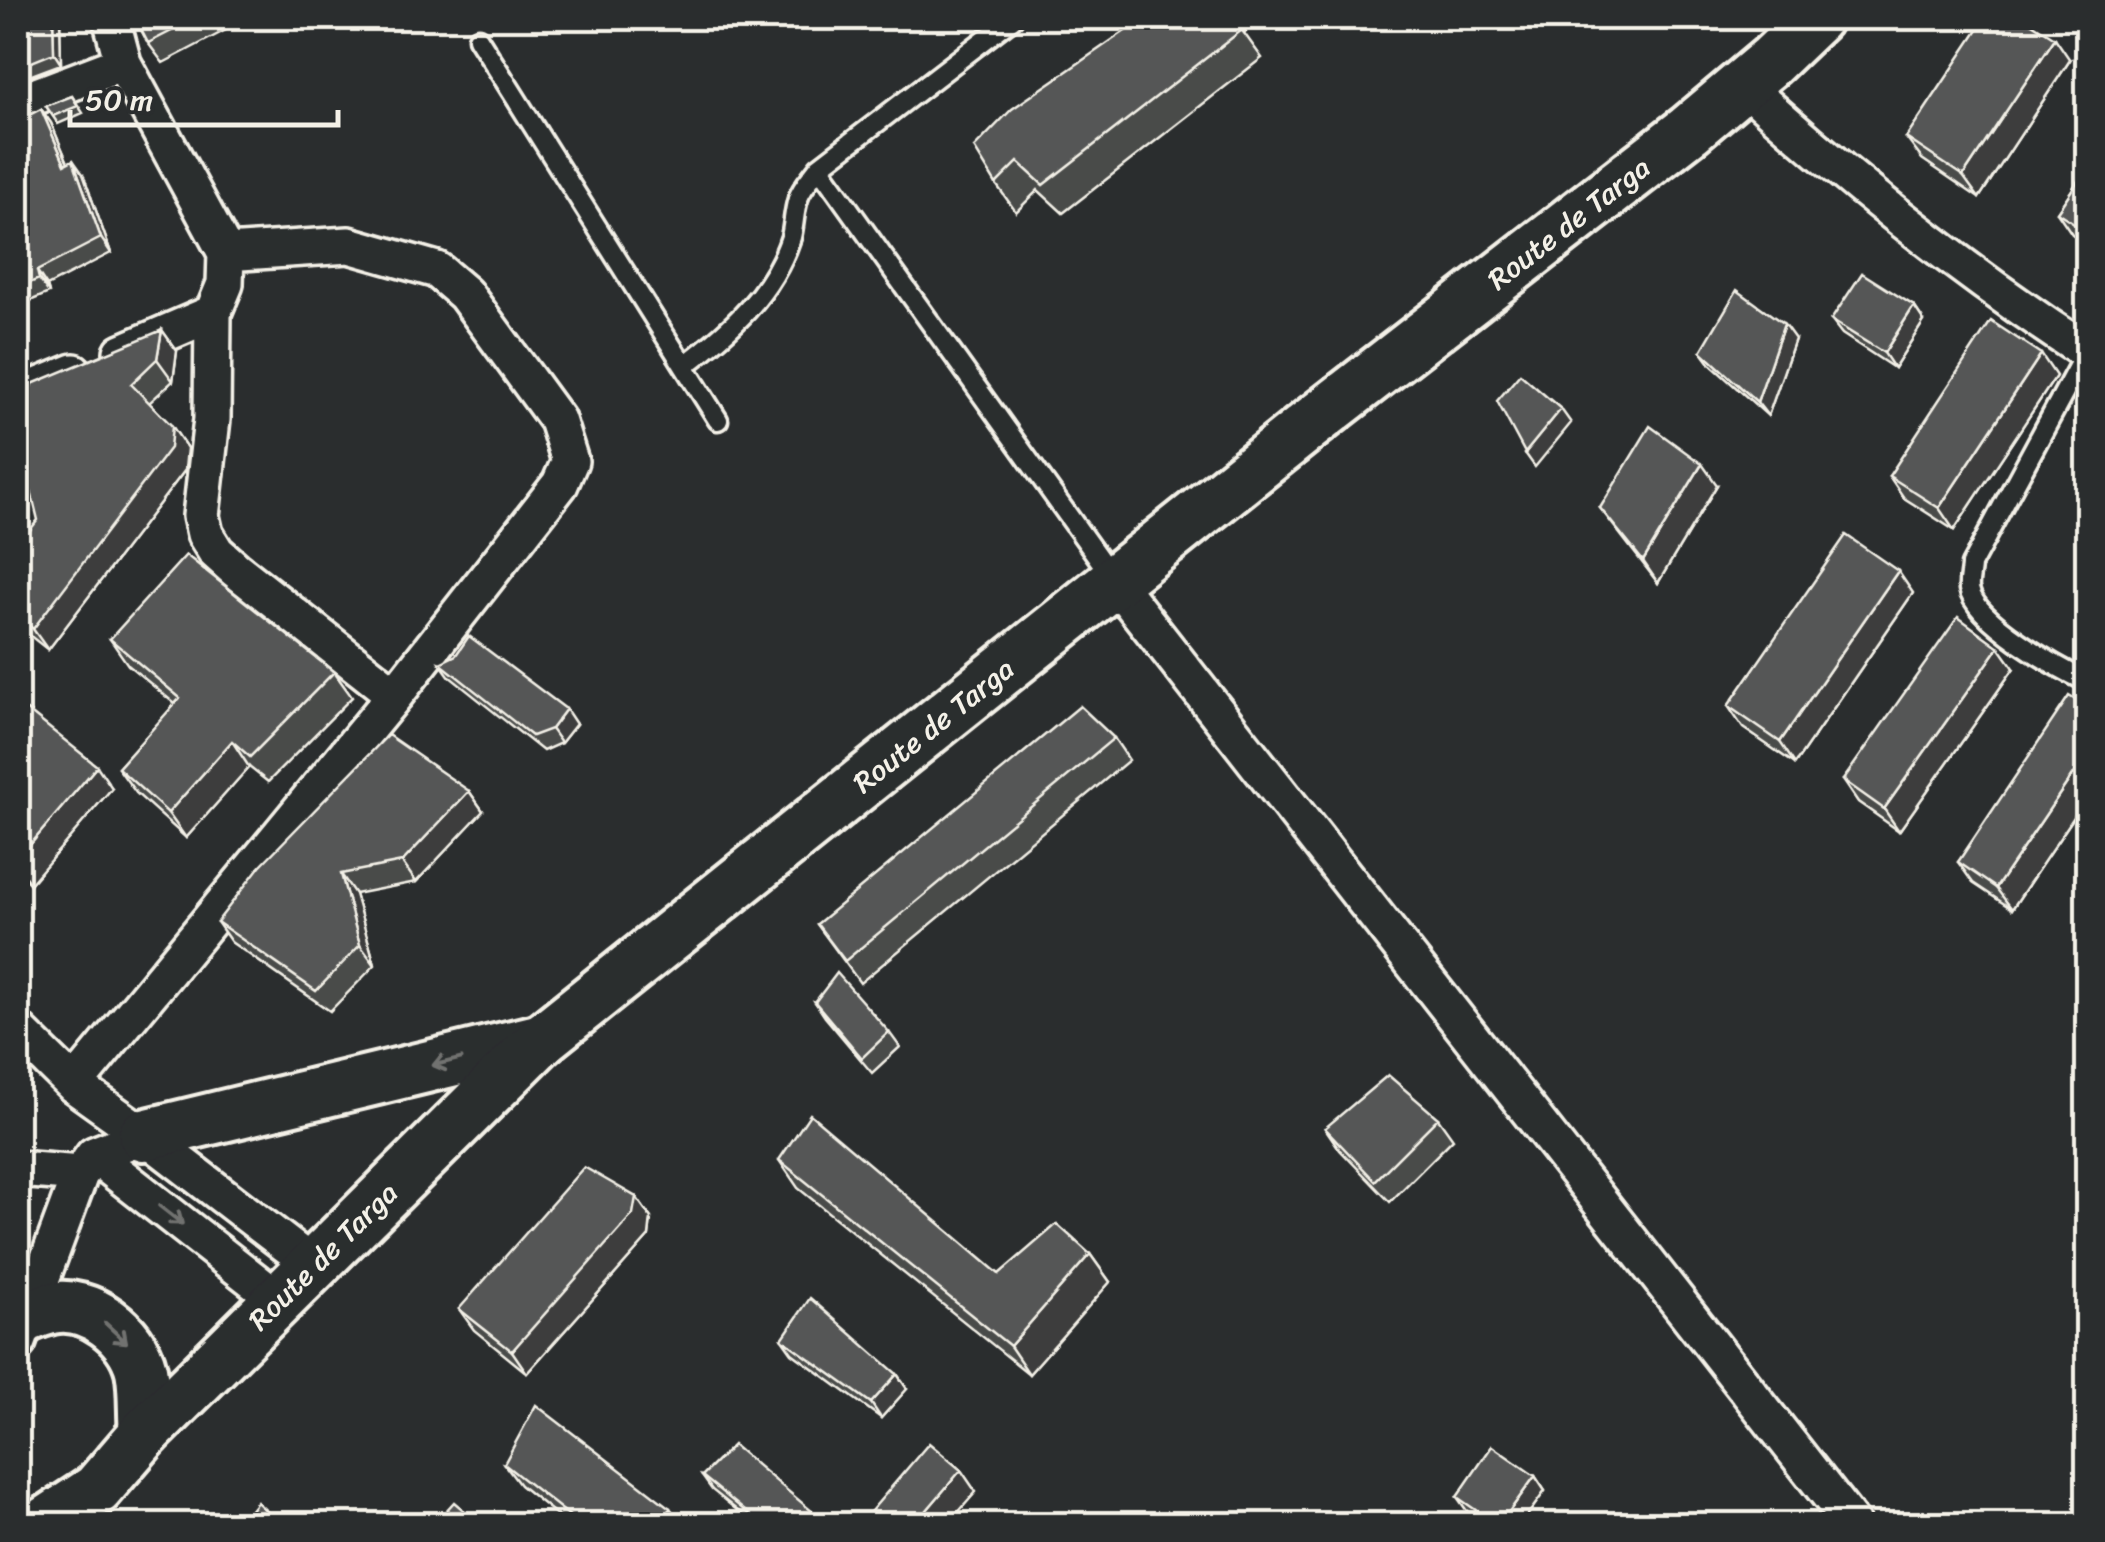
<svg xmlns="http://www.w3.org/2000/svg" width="2105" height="1542" viewBox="0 0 2105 1542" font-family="Sriracha,sans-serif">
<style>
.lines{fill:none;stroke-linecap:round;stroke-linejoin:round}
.service-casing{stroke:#f4f1e8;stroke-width:25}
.minor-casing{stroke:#f4f1e8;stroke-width:42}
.secondary-casing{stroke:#f4f1e8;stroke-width:58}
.service{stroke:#2a2d2e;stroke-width:18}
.minor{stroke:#2a2d2e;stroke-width:35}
.secondary{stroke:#2a2d2e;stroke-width:50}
.wall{fill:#494b4a;stroke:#f4f1e8;stroke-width:2.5}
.shaded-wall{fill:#3c3d3c;stroke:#f4f1e8;stroke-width:2.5}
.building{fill:#555756;stroke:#f4f1e8;stroke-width:2.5}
.oneway{stroke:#71726f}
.labels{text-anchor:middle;stroke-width:8;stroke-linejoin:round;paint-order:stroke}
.street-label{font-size:30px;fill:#f4f1e8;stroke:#2a2d2e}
</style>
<rect width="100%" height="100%" fill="#2a2d2e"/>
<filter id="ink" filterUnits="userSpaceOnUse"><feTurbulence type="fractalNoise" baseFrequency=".01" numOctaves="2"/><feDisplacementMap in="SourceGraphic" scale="20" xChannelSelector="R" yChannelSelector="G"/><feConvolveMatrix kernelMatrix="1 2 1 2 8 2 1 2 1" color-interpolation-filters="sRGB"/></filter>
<g filter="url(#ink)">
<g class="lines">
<g class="service-casing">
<path id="service" d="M478,38L718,420
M819,167L1112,577
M2086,352L1971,565C1971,572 1968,582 1969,589C1976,622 2058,668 2088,682
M684,366C730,331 773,293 791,237C794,225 794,211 798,199C801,188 812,177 819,167L1013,18"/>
</g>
<g class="minor-casing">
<path id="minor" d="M111,18L123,63L226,253L225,284L213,313L212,419L201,516L205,534L216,552L235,569L395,695
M1743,85C1852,183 1964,273 2088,353
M18,103L123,63
M122,352L213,313
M18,395L74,372
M1115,582L1852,1524
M18,1030L74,1085L144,1135L94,1155L80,1174L18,1342
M74,1085L395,695L560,484L570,461L557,420L465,294L437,270L349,245L226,253
M144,1135L313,1265
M94,1155L279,1300
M18,1169L80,1174"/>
</g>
<g class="secondary-casing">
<g id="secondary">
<path d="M144,1135L542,1039"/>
<path d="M28,1316C35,1313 43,1310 51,1308C89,1300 132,1333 141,1370C145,1389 143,1413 145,1433"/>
<path id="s1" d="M44,1524L97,1489L145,1433L542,1039L1309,425L1689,130L1771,61L1816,18"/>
</g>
</g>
<use href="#service" class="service"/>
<use href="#minor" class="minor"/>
<use href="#secondary" class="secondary"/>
</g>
<path class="wall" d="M18,18H60L61,64L29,76L24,70L18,72Z
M135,18H249L163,63L148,43Z
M1144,18H1255L1244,33L1262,58L1063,213L1038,190L1016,212L996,184Z
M2070,60L1979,198L1922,159L1906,138Z
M72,96L83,113L58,124L46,106Z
M41,109L51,123L68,163L83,174L111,253L47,286L49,293L18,306V121Z
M2088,166V244L2072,234L2057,212Z
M1914,306L1924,321L1894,368L1842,334L1831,320Z
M162,330L177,351L173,381L149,403L172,426L187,448L185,470L48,650L24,631L18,622V545L38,520Z
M1795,339L1768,416L1712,366L1701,351Z
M2056,376L1954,530L1904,498L1889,476Z
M1717,485L1658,583L1600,508Z
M1913,593L1795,764L1743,728L1728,706Z
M110,639L334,672L352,697L268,782L249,767L186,838L136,793L118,768L175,704L128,665Z
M440,663L576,724L561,743L543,751L450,677Z
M2014,668L1899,831L1858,802L1843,780Z
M18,703L112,788L30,884L18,872Z
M2088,708V796L2012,909L1973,883L1958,862Z
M1114,738L1129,760L860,983L817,924Z
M469,791L483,811L416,882L355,894L375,965L330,1011L231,942L217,922Z
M815,1002L889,1032L900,1047L872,1073L825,1017Z
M1438,1118L1453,1139L1390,1202L1340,1150L1325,1128Z
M779,1160L999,1274L1090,1254L1110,1282L1029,1374L798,1188Z
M636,1197L651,1218L649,1236L527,1373L474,1330L459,1309Z
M782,1339L897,1374L907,1389L881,1418L792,1353Z
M504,1464L682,1524H568L520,1485Z
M702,1476L813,1512L821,1524H754L712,1490Z
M1535,1476L1545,1491L1521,1524H1485L1467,1511L1457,1497Z"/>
<path class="shaded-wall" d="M53,18H60L61,64L54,53Z
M1231,18H1255L1244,33Z
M2055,38L2070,60L1979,198L1963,176Z
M41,109L51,123L75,179L65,164Z
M73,160L83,174L111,253L101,238Z
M37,271L47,286L49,293L39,279Z
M1914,306L1924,321L1894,368L1884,353Z
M1784,324L1795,339L1768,416L1757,402Z
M162,330L177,351L173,381L157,359Z
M2041,354L2056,376L1954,530L1939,508Z
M1561,409L1571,423L1535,467L1525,453Z
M172,426L187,448L185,470L48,650L33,629Z
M1702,464L1717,485L1658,583L1643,561Z
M1898,571L1913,593L1795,764L1780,742Z
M1999,647L2014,668L1899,831L1884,809Z
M566,709L576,724L561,743L551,729Z
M232,741L249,767L186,838L168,813Z
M2088,752V796L2012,909L1996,888Z
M97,766L112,788L30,884L18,866V859Z
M469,791L483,811L416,882L402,862Z
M341,874L355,894L375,965L360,945Z
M636,1197L651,1218L649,1236L527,1373L512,1351Z
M1090,1254L1110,1282L1029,1374L1010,1346Z
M897,1374L907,1389L881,1418L871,1403Z
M961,1470L976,1492L948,1524H915Z
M1535,1476L1545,1491L1521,1524H1500Z
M670,1508L682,1524H660Z"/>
<path class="building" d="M18,18H53L54,53L22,66L18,59Z
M135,18H197L148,43Z
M1144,18H1232L1242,30L1043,185L1018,162L996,184L974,148L1012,109Z
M1986,18H2024L2055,38L1963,176L1906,138Z
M72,96L78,106L53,116L46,106Z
M41,109L65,164L73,160L101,238L37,271L39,279L18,288V121Z
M2088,166V232L2057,212Z
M1862,273L1914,306L1884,353L1831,320Z
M1737,290L1784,324L1757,402L1701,351Z
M1991,321L2041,354L1939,508L1889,476Z
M162,330L157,359L131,384L172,426L170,448L33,629L18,616V545L38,520L18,438V422L32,384Z
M1520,374L1561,409L1525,453L1497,401Z
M1650,426L1702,464L1643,561L1600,508Z
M1846,535L1898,571L1780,742L1728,706Z
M186,555L334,672L250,757L232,741L168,813L118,768L180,698L110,639Z
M1958,617L1999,647L1884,809L1843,780Z
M469,636L566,709L551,729L532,736L440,663L456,655Z
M2069,696L2088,708V752L1996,888L1958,862Z
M18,703L97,766L18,859Z
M1080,706L1114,738L845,961L817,924Z
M388,735L469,791L402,862L341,874L360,945L316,991L217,922L260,866Z
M837,973L889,1032L862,1058L815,1002Z
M1388,1075L1438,1118L1375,1181L1325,1128Z
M810,1114L999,1274L1057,1224L1090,1254L1010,1346L779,1160Z
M584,1167L636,1197L633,1214L512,1351L459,1309Z
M810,1298L897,1374L871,1403L782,1339Z
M536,1405L670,1508L660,1524H580L504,1464Z
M929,1443L961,1470L915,1524H860Z
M733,1445L813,1512L801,1524H761L702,1476Z
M1492,1446L1535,1476L1500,1524H1496L1457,1497Z
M257,1502L280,1524H240Z
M454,1502L480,1524H434Z"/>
<defs><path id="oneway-shaft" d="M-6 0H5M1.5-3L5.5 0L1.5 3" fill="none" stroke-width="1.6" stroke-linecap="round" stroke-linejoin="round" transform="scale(2.5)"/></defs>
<g class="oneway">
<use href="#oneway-shaft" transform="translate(447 1062) rotate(166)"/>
<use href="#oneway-shaft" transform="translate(171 1215) rotate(38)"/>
<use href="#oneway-shaft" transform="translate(116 1333) rotate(43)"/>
</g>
</g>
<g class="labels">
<g class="street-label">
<text dy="10" stroke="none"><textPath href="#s1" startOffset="2008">Route de Targa</textPath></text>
<text dy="10" stroke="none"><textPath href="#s1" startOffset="1198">Route de Targa</textPath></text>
<text dy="10" stroke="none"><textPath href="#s1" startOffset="388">Route de Targa</textPath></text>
</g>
</g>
<rect width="2105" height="1542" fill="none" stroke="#2a2d2e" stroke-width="60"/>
<rect x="30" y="30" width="2045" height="1482" fill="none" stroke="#f4f1e8" stroke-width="4" filter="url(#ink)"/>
<path d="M70 110v15h268v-15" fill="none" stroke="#f4f1e8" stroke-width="5"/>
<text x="85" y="110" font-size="30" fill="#f4f1e8" stroke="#2a2d2e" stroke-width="8" paint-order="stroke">50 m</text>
</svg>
